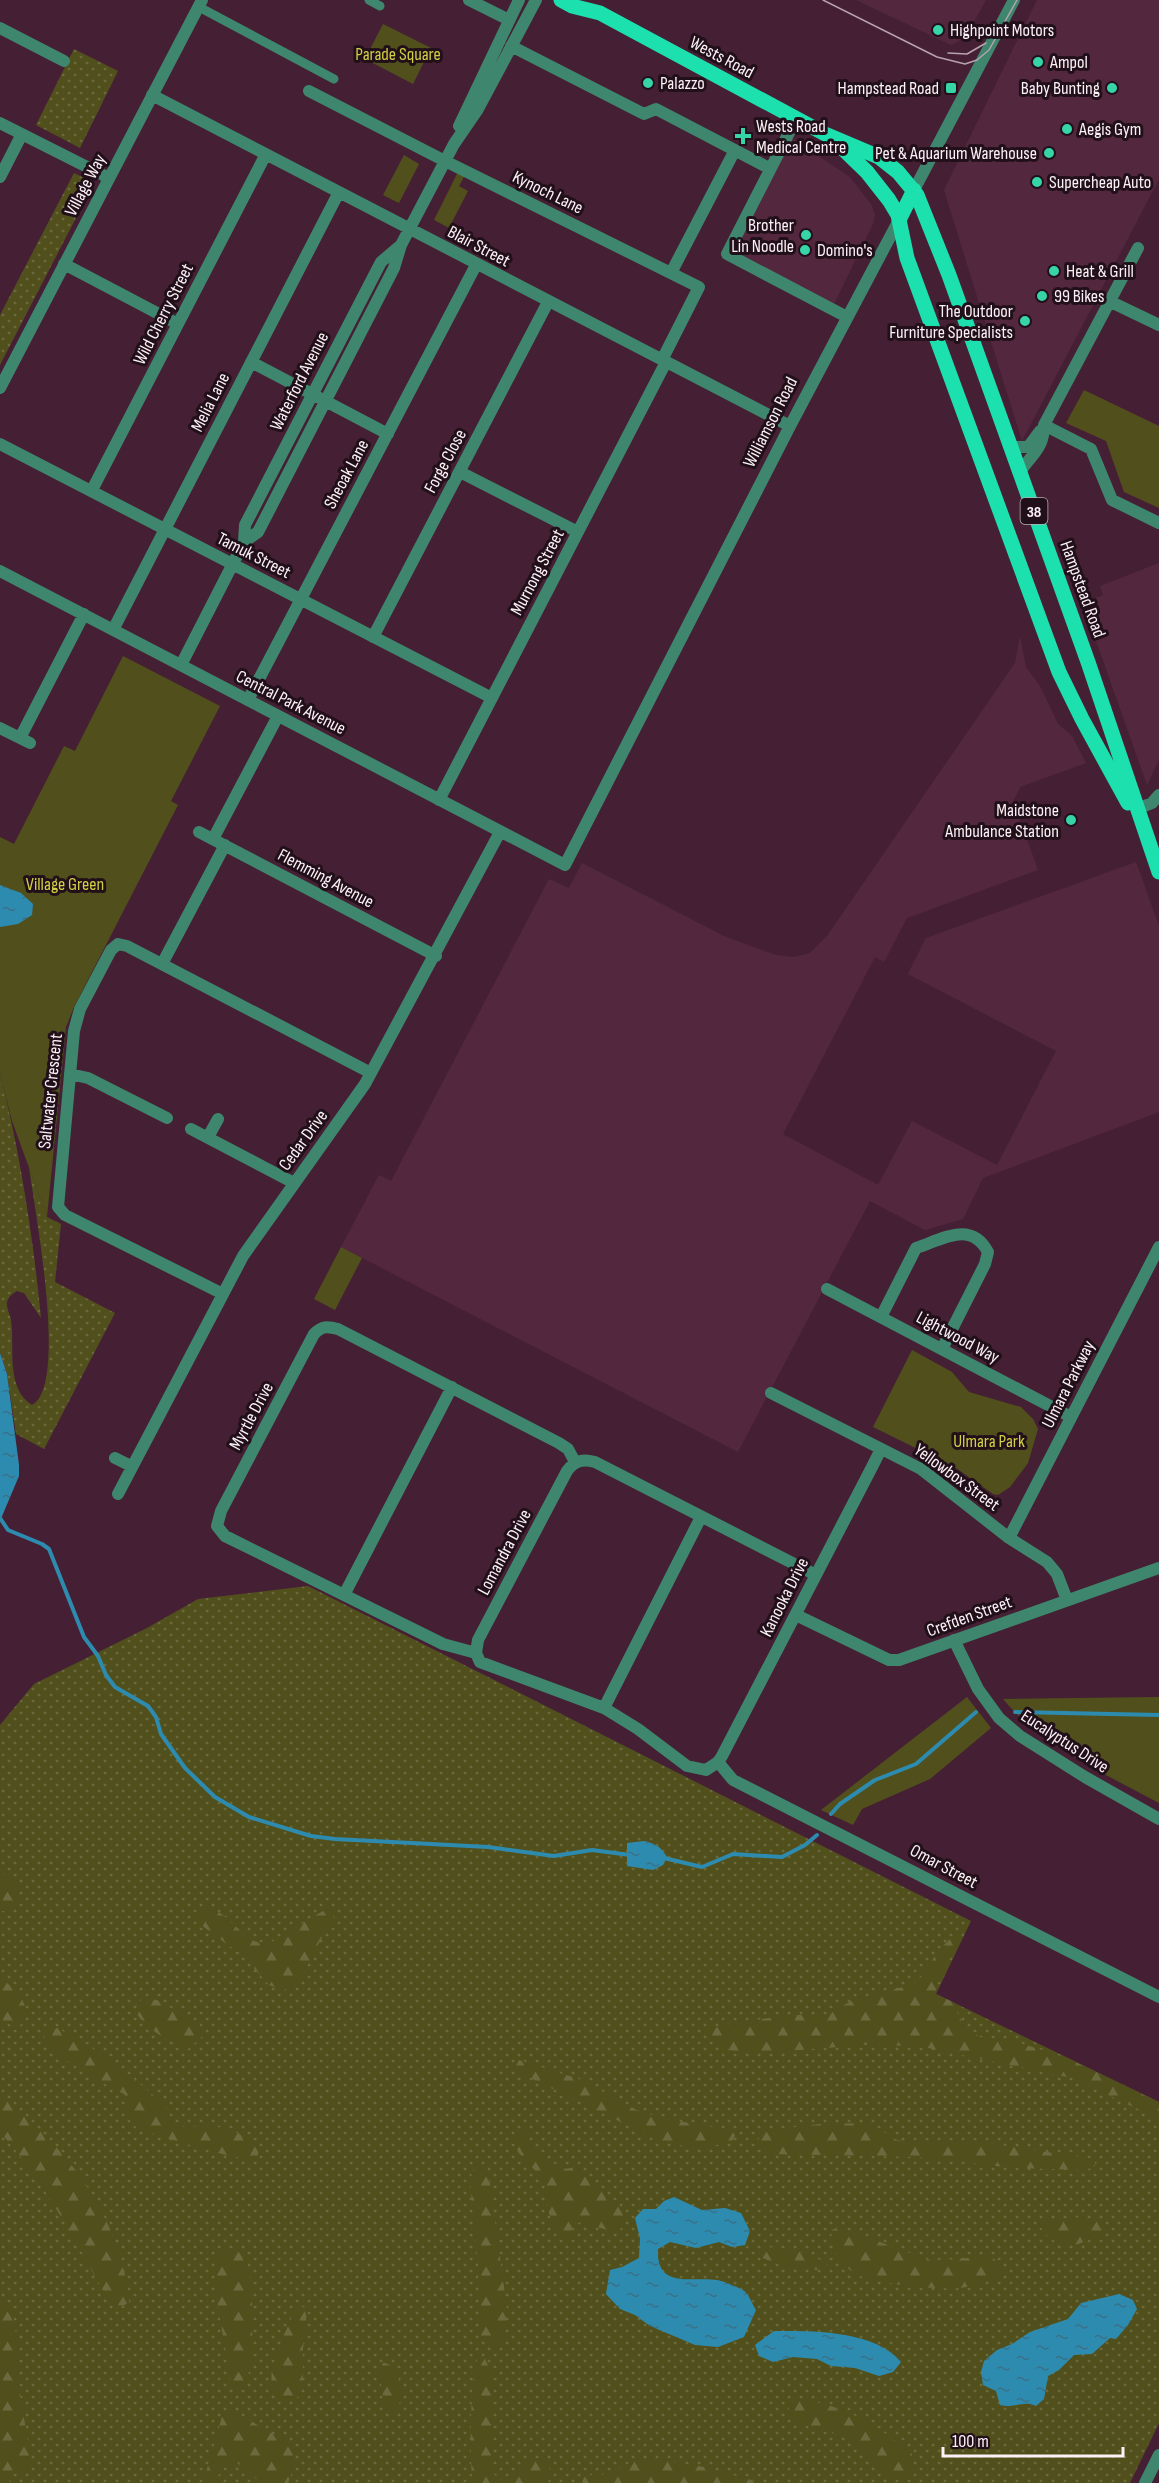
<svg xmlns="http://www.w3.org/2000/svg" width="1159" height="2483" viewBox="0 0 1159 2483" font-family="'Sofia Sans Condensed',sans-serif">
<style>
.built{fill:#53283f}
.grass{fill:url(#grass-dots)}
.forest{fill:url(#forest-firs)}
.park{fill:#51501c}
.water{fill:url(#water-ripples)}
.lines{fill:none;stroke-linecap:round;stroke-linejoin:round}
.stream{stroke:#2e8bb0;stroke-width:4}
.pedestrian{stroke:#3e876e;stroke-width:9}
.minor{stroke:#3e876e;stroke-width:12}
.tertiary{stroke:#3e876e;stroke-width:12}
.primary{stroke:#1ce0ae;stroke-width:15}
.tram{stroke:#b7a2ad;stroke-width:1.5}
.poi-dot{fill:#36d4a7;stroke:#211019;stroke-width:2}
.labels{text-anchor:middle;stroke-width:6;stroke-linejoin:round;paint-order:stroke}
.shield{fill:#211019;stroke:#baaeb4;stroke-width:1.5}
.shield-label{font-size:16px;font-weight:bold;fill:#fcf1f6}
.poi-label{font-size:18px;fill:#fcf1f6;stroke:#211019;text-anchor:start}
.park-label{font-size:18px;fill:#d1cf43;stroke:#211019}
.street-label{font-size:18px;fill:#fcf1f6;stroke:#211019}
</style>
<defs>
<pattern id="grass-dots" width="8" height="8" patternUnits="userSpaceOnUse" patternTransform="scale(1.5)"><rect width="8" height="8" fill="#51501c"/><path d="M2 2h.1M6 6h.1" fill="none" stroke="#6b6a3e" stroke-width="1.8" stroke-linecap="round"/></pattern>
<pattern id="forest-firs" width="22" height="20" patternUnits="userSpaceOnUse" patternTransform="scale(1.5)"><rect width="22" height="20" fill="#51501c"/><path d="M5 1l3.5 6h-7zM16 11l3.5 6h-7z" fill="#6b6a3e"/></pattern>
<pattern id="water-ripples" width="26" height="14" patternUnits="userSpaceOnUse" patternTransform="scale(1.5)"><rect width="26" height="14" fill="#2e8bb0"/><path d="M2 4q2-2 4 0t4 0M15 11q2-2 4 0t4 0" fill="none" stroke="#3a7087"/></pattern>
</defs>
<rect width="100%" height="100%" fill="#452034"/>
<path class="built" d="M856,0H986L965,38L951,45Z
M1037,0H1159V179L1022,441L944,190Z
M792,138L850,177L871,204L875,215L873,224L833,306L732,254Z
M1159,563V760L1147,785L1083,604L1103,595L1100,586Z
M1020,636L1026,667L1040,686L1058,724L1072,736L1086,763L1020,787L1013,801L1038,870L907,918L884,962L875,957L783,1134L878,1185L912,1121L997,1165L1056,1051L908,974L926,938L1136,862L1159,926V1112L983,1178L963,1219L925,1230L870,1201L738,1452L341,1247L379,1175L391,1181L549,879L569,888L582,863L726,937L776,955L794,957L810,953L827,936L1015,663Z"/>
<path class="grass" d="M74,49L118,71L80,148L36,125Z
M74,173L94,183L0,365V315Z
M0,1073C20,1153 33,1235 41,1318L24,1293L17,1291C12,1294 9,1296 7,1302C6,1308 10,1314 11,1320C15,1347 5,1388 32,1405C69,1386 34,1206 29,1167L47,1217L61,1224L55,1282L115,1313L44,1449L16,1434L7,1374L0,1353Z
M308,1586L971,1921L936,1994L1159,2102V2423L1130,2483H0V1725L34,1684L147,1628L198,1599Z"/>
<path class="forest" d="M0,1871L18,1887L19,1897L10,1911H0Z
M204,1906C222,1911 229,1920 242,1933C264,1954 283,1937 303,1923C311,1918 319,1913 327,1909L333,1913L334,1920L321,1939L303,1974L292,1988L283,1990L269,1985L243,1956L197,1922L195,1916L198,1909Z
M956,1933L961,1936L936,1986V1994L955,2003L958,2015L967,2028L980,2037L1014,2041L1067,2058L1159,2102V2119L1072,2078L928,2048L879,2044L784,2051H733L719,2046L709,2038L708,2032L711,2027L788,2015H824L854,2000L911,1985L921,1977L939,1950Z
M0,1978C15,1988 22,1995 27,2012L20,2026L14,2027L0,2019Z
M148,1998L160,2001L205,2029L206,2033L188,2049C178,2049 140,2024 137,2013C135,2008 138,2004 141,2000Z
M57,2028C95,2047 131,2075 162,2103C168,2109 169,2118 175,2123C183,2129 192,2126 201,2126C225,2125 243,2132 259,2149L257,2159C244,2163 154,2135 137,2128C127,2119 124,2113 128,2100L124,2094C105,2085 52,2055 44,2038L48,2031Z
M519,2060L582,2080L634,2109L665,2119L732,2130L735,2136L732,2142C679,2155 654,2139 609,2116C582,2101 552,2090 525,2075L516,2066Z
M0,2096C55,2138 103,2193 121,2261C125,2275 129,2288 129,2302L123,2306L110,2304C78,2244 45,2183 0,2132Z
M870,2123L897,2140L926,2143H985L1089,2158L1095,2162V2166L1086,2170L1014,2168L917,2157L771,2154L758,2149L757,2142L763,2131L820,2124Z
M522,2128L527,2131L530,2143C540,2149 552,2164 559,2167C564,2170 569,2168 573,2168C584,2169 621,2206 626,2215L620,2230C607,2233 593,2224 580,2222L575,2225L568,2238H563C558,2230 552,2222 549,2213C546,2202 550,2191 544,2181C532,2163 510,2155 515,2130Z
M477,2166H482L487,2169L490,2183L507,2309L504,2335L497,2346C488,2345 484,2342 480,2333L478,2264L470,2182L472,2172Z
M1078,2217L1101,2222L1103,2232C1095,2236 1086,2242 1078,2244C1064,2248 1042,2238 1040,2224L1043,2218L1069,2221Z
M839,2227L932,2261L980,2257L993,2258L1005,2268L1003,2275C989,2280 973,2287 959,2288C938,2290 871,2284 854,2273C840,2263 829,2247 832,2230Z
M766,2247C788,2248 807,2252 826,2263V2268C806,2274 779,2265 760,2257L761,2252Z
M226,2249C234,2250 242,2250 246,2259C255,2283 255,2367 244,2390H236L231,2384C227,2350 210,2283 216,2252Z
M0,2297L13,2314L17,2341L20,2395L31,2459V2469L11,2475L9,2483H0Z
M299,2306L306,2308C307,2322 305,2334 303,2348C302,2366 306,2383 296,2400C247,2403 285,2335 294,2312Z
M479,2356L484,2357L491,2372V2466L494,2474L500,2480H512C522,2466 525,2453 546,2461L550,2470L548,2483H473C469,2467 470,2365 479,2356Z
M379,2362C402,2362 408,2401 393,2413L385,2412C385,2398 377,2372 379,2362Z
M796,2399C844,2404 875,2424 912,2454L913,2466L908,2477C876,2483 869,2451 846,2438C829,2429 797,2430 788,2411L790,2404Z
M230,2409L287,2442L295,2453L294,2468L288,2483H260L244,2466L235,2463L222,2469L214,2483H203L223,2413Z
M662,2460L704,2467L762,2483H583L581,2479L584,2475H601L618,2470L631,2462Z"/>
<path class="park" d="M383,24L431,48L413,84L365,59Z
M404,155L419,164L399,203L383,195Z
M458,172L465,175L459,186L468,191L449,228L434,220Z
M1084,390L1159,426V508L1124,492L1106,441L1066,423Z
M123,656L220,706L171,801L178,805L74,1007L66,1027L47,1217L12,1121L0,1073V837L14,844L64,746L75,751Z
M341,1247L362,1258L335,1310L314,1299Z
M912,1350L952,1372L969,1392L1021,1407L1033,1419L1038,1429L1028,1463L1010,1487L998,1495L993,1494L956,1468L873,1427Z
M967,1697L991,1728L930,1779L862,1809L853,1825L821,1810Z
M1159,1697V1803C1107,1775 1041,1745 1003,1699Z"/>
<path class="water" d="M0,885L21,893L33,904L32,915L18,924L0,927Z
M0,1353L7,1374L19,1465V1476L0,1521Z
M644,1841C655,1843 661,1847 667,1857L663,1865L653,1870L627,1866V1843Z
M674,2197L702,2210L725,2208L741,2213L750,2231L745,2245L732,2247L719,2242L696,2248L670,2242L658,2249C656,2290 692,2276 717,2280C724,2281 737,2287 743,2290C749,2294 752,2304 756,2310L744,2337L718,2347L695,2345L650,2326L635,2315L620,2309L606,2294L610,2270L622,2267L639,2258L640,2239L635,2218L643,2209H656L664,2201Z
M1119,2294L1133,2300L1137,2309L1128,2325L1116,2339L1110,2338L1092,2354L1074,2355L1059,2370L1048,2376L1044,2399L1036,2406C1024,2400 1013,2409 1000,2405L996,2391L983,2385L981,2372L984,2361L997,2350L1012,2344L1030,2332L1068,2319L1081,2303Z
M774,2331C812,2331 875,2330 901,2362L893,2372L879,2376L855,2368L831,2366L817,2359L793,2357L773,2362L759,2356L755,2345Z"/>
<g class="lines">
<path class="stream" d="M0,1518L8,1530L42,1544L49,1549L84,1637L98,1656L106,1675L115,1687L148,1706L156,1717L161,1734L185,1768L215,1797L249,1817L311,1836L335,1839L488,1847L554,1856L592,1850L630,1855
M1015,1712L1159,1715
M831,1814L840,1804L875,1780L916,1764L976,1712
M664,1858L702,1867L733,1854L782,1857L805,1845L817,1835"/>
<path class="pedestrian" d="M369,0L380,6
M199,7L334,79"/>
<path class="minor" d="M469,0L509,20
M0,28L64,61
M511,46L644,114L656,109L769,168
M309,91L445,161L699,287L662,360
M152,95L790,426
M796,119L727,254L847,317
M0,123L109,178
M459,126L519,0
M0,177L22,134
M64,264L178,324
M671,273L735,150
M1109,301L1159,325
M251,362L388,434
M0,388L202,0
M1044,425L1091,449L1112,500L1159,523
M0,444L492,698
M1010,447H1028L1040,431
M460,472L578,532
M1020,472C1031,455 1044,449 1044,425L1138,248
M92,490L266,154
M244,542L245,525L381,262L401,245
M0,571L565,865L790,426L899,220
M113,630L339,192
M373,637L548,302
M181,665L244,542L258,532L394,268L401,245L454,144L478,109L536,0
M248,700L476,265
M0,728L30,743
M20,738L84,614
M439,800L666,362
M1137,809L1152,803L1159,795
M199,832L436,956
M213,839L278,716
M162,964L225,845
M70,1074L88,1078L167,1118
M191,1129L294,1183
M208,1137L218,1119
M827,1289L1071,1417
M221,1293L65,1215L58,1207L74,1031L80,1009L111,950L118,944L127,946L371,1073
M881,1317L916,1248C943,1239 971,1220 988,1252L985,1264L942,1349
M771,1393L921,1469L1009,1538L1047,1562L1057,1574L1067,1600
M115,1458L131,1466
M118,1494L243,1256L365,1084L500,832
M1009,1538L1159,1247
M816,1575L595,1462C583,1459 575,1460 567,1471L478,1640L476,1653L480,1662L604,1708L638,1729L687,1766L706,1770L718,1762L722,1756L872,1467L881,1449
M344,1595L452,1387
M796,1615L889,1660H899L1159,1568
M954,1640L978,1689L999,1718L1020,1736L1085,1777L1159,1819
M476,1653L443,1644L225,1536L217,1526L221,1511L314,1334C322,1326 327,1326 338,1329L559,1443L568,1449L575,1462
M604,1708L701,1517
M718,1762L733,1780L1159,1997
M1145,2483L1159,2455"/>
<path class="tertiary" d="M914,190L1014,0"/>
<path class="primary" d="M561,0L572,6L600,13L827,135L879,157L898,172L917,195L949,275L1088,662L1159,872
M836,142L867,172L889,200L898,215L907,258L1059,672L1082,719L1128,803
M899,220L914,190"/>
<path class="tram" d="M823,0L937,57L965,64L977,60L989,50L1017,0
M948,53L967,54L986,43"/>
</g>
<g class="poi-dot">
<circle cx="938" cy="30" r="6"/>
<circle cx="1038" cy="62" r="6"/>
<circle cx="648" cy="83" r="6"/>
<rect x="945" y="82" width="12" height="12" rx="3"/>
<circle cx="1112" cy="88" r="6"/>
<circle cx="1067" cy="129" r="6"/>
<path d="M740 127h6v6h6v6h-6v6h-6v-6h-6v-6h6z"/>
<circle cx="1049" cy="153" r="6"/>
<circle cx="1037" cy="182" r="6"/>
<circle cx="806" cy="235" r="6"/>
<circle cx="805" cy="250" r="6"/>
<circle cx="1054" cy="271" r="6"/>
<circle cx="1042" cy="296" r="6"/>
<circle cx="1025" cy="321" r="6"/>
<circle cx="1071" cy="820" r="6"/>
</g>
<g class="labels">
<rect class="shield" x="1020.5" y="498" width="27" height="26" rx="4.5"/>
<g class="shield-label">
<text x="1034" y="517">38</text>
</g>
<g class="poi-label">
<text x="950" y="36">Highpoint Motors</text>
<text x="1050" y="68">Ampol</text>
<text x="660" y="89">Palazzo</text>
<text x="939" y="94" text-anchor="end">Hampstead Road</text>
<text x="1100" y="94" text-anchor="end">Baby Bunting</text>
<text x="756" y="132">Wests Road<tspan x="756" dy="21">Medical Centre</tspan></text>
<text x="1079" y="135">Aegis Gym</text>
<text x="1037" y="159" text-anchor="end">Pet &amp; Aquarium Warehouse</text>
<text x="1049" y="188">Supercheap Auto</text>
<text x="794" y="231" text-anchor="end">Brother<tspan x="794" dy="21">Lin Noodle</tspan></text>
<text x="817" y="256">Domino's</text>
<text x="1066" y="277">Heat &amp; Grill</text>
<text x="1054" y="302">99 Bikes</text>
<text x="1013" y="317" text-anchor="end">The Outdoor<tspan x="1013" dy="21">Furniture Specialists</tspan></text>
<text x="1059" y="816" text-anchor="end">Maidstone<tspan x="1059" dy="21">Ambulance Station</tspan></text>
</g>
<g class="park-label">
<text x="398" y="60">Parade Square</text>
<text x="65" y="890">Village Green</text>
<text x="989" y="1447">Ulmara Park</text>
</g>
<g class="street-label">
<text transform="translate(722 57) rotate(28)" y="6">Wests Road</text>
<text transform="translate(85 185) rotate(-62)" y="6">Village Way</text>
<text transform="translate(548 192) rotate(26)" y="6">Kynoch Lane</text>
<text transform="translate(479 246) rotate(28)" y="6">Blair Street</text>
<text transform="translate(163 314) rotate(-63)" y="6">Wild Cherry Street</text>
<text transform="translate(299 381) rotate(-63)" y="6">Waterford Avenue</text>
<text transform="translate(210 402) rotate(-63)" y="6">Melia Lane</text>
<text transform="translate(770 422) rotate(-63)" y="6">Williamson Road</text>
<text transform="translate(445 461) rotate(-62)" y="6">Forge Close</text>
<text transform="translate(346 474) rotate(-62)" y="6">Sheoak Lane</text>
<text transform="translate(254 555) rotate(27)" y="6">Tamuk Street</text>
<text transform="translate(537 572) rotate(-62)" y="6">Murnong Street</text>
<text transform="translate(1083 589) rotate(70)" y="6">Hampstead Road</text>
<text transform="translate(291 702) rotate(27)" y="6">Central Park Avenue</text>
<text transform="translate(326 878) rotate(28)" y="6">Flemming Avenue</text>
<text transform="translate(50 1091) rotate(-84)" y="6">Saltwater Crescent</text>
<text transform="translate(303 1140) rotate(-54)" y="6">Cedar Drive</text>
<text transform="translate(958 1337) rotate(28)" y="6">Lightwood Way</text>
<text transform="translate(1068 1384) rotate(-63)" y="6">Ulmara Parkway</text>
<text transform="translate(251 1416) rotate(-62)" y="6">Myrtle Drive</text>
<text transform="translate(957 1477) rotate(36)" y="6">Yellowbox Street</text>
<text transform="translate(504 1552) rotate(-62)" y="6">Lomandra Drive</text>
<text transform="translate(784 1597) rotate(-63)" y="6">Kanooka Drive</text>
<text transform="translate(969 1616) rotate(-20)" y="6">Crefden Street</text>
<text transform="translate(1065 1741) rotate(33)" y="6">Eucalyptus Drive</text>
<text transform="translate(944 1866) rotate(28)" y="6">Omar Street</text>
</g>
</g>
<path d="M943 2447v9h180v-9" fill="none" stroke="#fcf1f6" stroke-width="3"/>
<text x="952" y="2447" font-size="18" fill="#fcf1f6" stroke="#211019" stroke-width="4.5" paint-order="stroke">100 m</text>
</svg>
